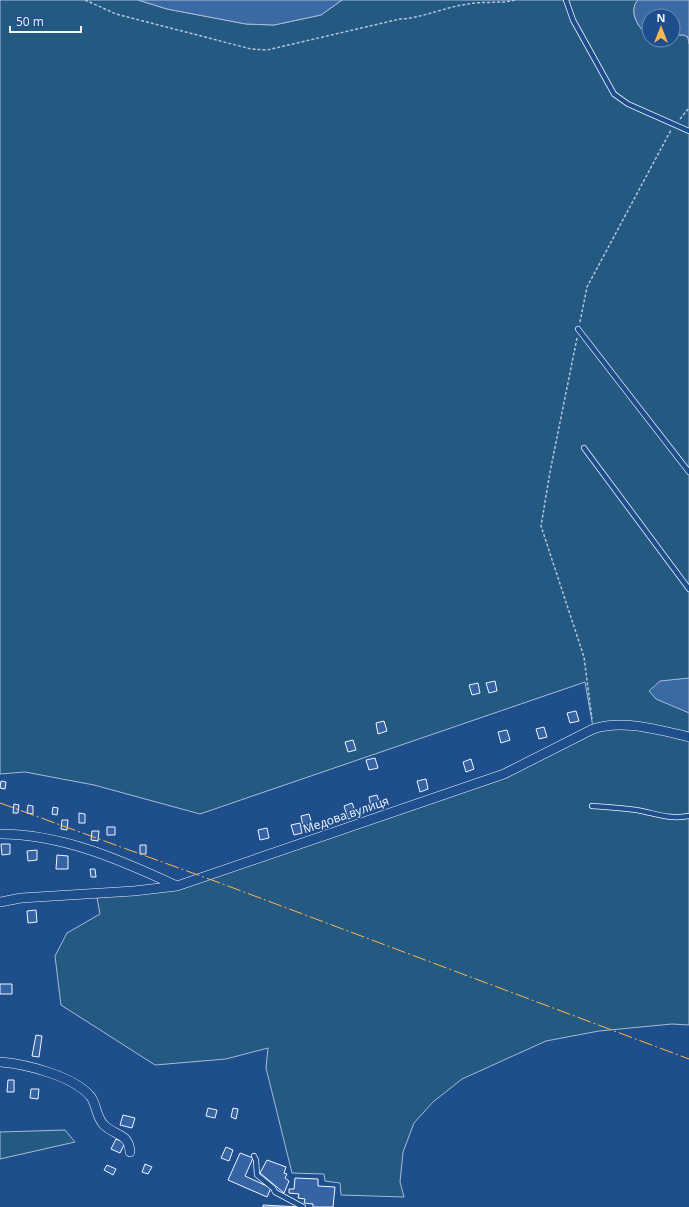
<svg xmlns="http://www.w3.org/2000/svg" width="689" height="1207" viewBox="0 0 689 1207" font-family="'Open Sans',sans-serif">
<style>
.green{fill:#245a82;stroke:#a8bbd7}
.water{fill:#3b69a3;stroke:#a8bbd7}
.building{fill:#3563a3;stroke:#f2f6ff}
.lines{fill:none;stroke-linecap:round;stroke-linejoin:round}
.lane-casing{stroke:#f2f6ff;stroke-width:6}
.street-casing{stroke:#f2f6ff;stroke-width:10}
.path{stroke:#b3c4dc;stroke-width:1.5;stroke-dasharray:3 2;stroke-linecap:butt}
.lane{stroke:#1f4e8c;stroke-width:4.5}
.street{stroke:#1f4e8c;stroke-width:9}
.power{stroke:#ffb74d;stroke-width:1;stroke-dasharray:14 3 2 3;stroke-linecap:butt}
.labels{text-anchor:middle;stroke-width:3;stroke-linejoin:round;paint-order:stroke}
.street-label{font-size:12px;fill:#f2f6ff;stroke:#1f4e8c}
</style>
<rect width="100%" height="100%" fill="#1f4e8c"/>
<path class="green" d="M0,0H138L167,9L246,24L274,25L321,15L342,0H638C628,11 638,29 649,35V40H673V35H684L688,37L689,44V1025L672,1024L599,1031L546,1041L462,1079L433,1102L414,1123L403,1152L400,1182L404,1197L341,1195L340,1183L325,1181L324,1174L292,1173L266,1068L268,1048L226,1059L155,1065L61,1005L55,956L67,933L100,914L97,898L180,888L508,777L594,733L585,682L200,814L94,785L25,772L0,774Z
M65,1130L75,1142L0,1159V1132Z"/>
<path class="water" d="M138,0H342L321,15L274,25L246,24L167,9Z
M638,0H689V44L688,37L684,35H673V16H649V35C638,29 628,11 638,0Z
M689,678V713L656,699L649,691L660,681Z"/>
<path class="building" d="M495,681L497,691L489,693L486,683Z
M478,683L480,693L472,695L469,685Z
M576,711L579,721L570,723L567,713Z
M384,721L387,731L378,734L376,723Z
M544,727L547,737L539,739L536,729Z
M507,730L510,740L501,743L498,732Z
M353,740L356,750L348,752L345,742Z
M375,758L378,768L369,770L366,760Z
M471,759L474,769L466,772L463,762Z
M426,779L428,789L420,792L417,781Z
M1,781L6,782L5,789L0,788Z
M377,795L380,805L371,807L369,797Z
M352,803L357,816L348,819L344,806Z
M14,804L19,805L18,813H13Z
M28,805L33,806V814L27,813Z
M53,807L58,808L57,815L52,814Z
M79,813L85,814V823H79Z
M309,814L312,824L303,826L301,816Z
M62,820H68L67,830L61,829Z
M300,823L302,833L294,835L291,825Z
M107,827H115V835H107Z
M267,828L269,838L260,840L258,830Z
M92,831H99L98,841L91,840Z
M1,844H10V854L2,855Z
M140,845H146V854H140Z
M37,850V860L28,861L27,851Z
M57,855L68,856V869H56Z
M90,869H95L96,877H91Z
M36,910L37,922L28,923L27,911Z
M0,984H12V994H0Z
M36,1035L42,1036L39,1057L32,1056Z
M8,1080H14V1092H7Z
M31,1089H39L38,1099L30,1098Z
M208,1108L217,1110L215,1118L206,1116Z
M233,1108L238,1109L236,1119L231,1117Z
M123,1115L135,1118L132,1128L120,1125Z
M116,1139L125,1143L120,1153L111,1149Z
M226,1147L233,1150L229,1161L221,1158Z
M240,1153L253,1158L245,1176L271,1188L267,1197L228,1180Z
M267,1160L286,1167L284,1173L287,1174L285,1178L289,1181L284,1193L260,1173Z
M145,1164L152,1167L148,1174L142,1172Z
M107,1165L116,1169L113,1175L104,1170Z
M295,1178L318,1179V1186L335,1187L333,1207H313V1204L304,1203L305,1199L298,1198L299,1194L289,1193V1189H294Z
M263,1205L300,1207H263Z"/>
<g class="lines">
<g class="lane-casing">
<path id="lane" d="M566,0L573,20L614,94L628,104L689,131
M578,329L689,472
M584,448L689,589
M592,806C607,807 622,808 636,810C655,813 669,820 689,816
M254,1156L256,1160L257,1175L273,1188L275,1192L303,1207"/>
</g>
<g class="street-casing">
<path id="street" d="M0,834C62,834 121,860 177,886
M0,902L21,898L134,891L177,886L504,774L593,729C623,719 659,730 689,737
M0,1062C26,1064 74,1076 91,1097C97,1106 96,1117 104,1125C115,1136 129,1133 130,1152"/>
</g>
<path class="path" d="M85,0L116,14L251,49L267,50L400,19C423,18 445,7 468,4C483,1 500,4 515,0
M680,119L689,108
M580,322L587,287L671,130
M577,338L550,472L541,526L584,657L592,719"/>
<use href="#lane" class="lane"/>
<use href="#street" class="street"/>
<path class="power" d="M0,803L220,883L689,1059"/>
</g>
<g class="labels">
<g class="street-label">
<text transform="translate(346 815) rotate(-19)" y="4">Медова вулиця</text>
</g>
</g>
<g transform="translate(661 28)"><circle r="19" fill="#1f4e8c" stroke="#7391ba"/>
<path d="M0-3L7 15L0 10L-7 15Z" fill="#ffb74d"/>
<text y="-6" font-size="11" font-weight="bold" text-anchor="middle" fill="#f2f6ff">N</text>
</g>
<path d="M10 26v6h71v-6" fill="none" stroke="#f2f6ff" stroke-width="2"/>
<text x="16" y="26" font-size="12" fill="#f2f6ff" stroke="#1f4e8c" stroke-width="3" paint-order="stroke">50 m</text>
</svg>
